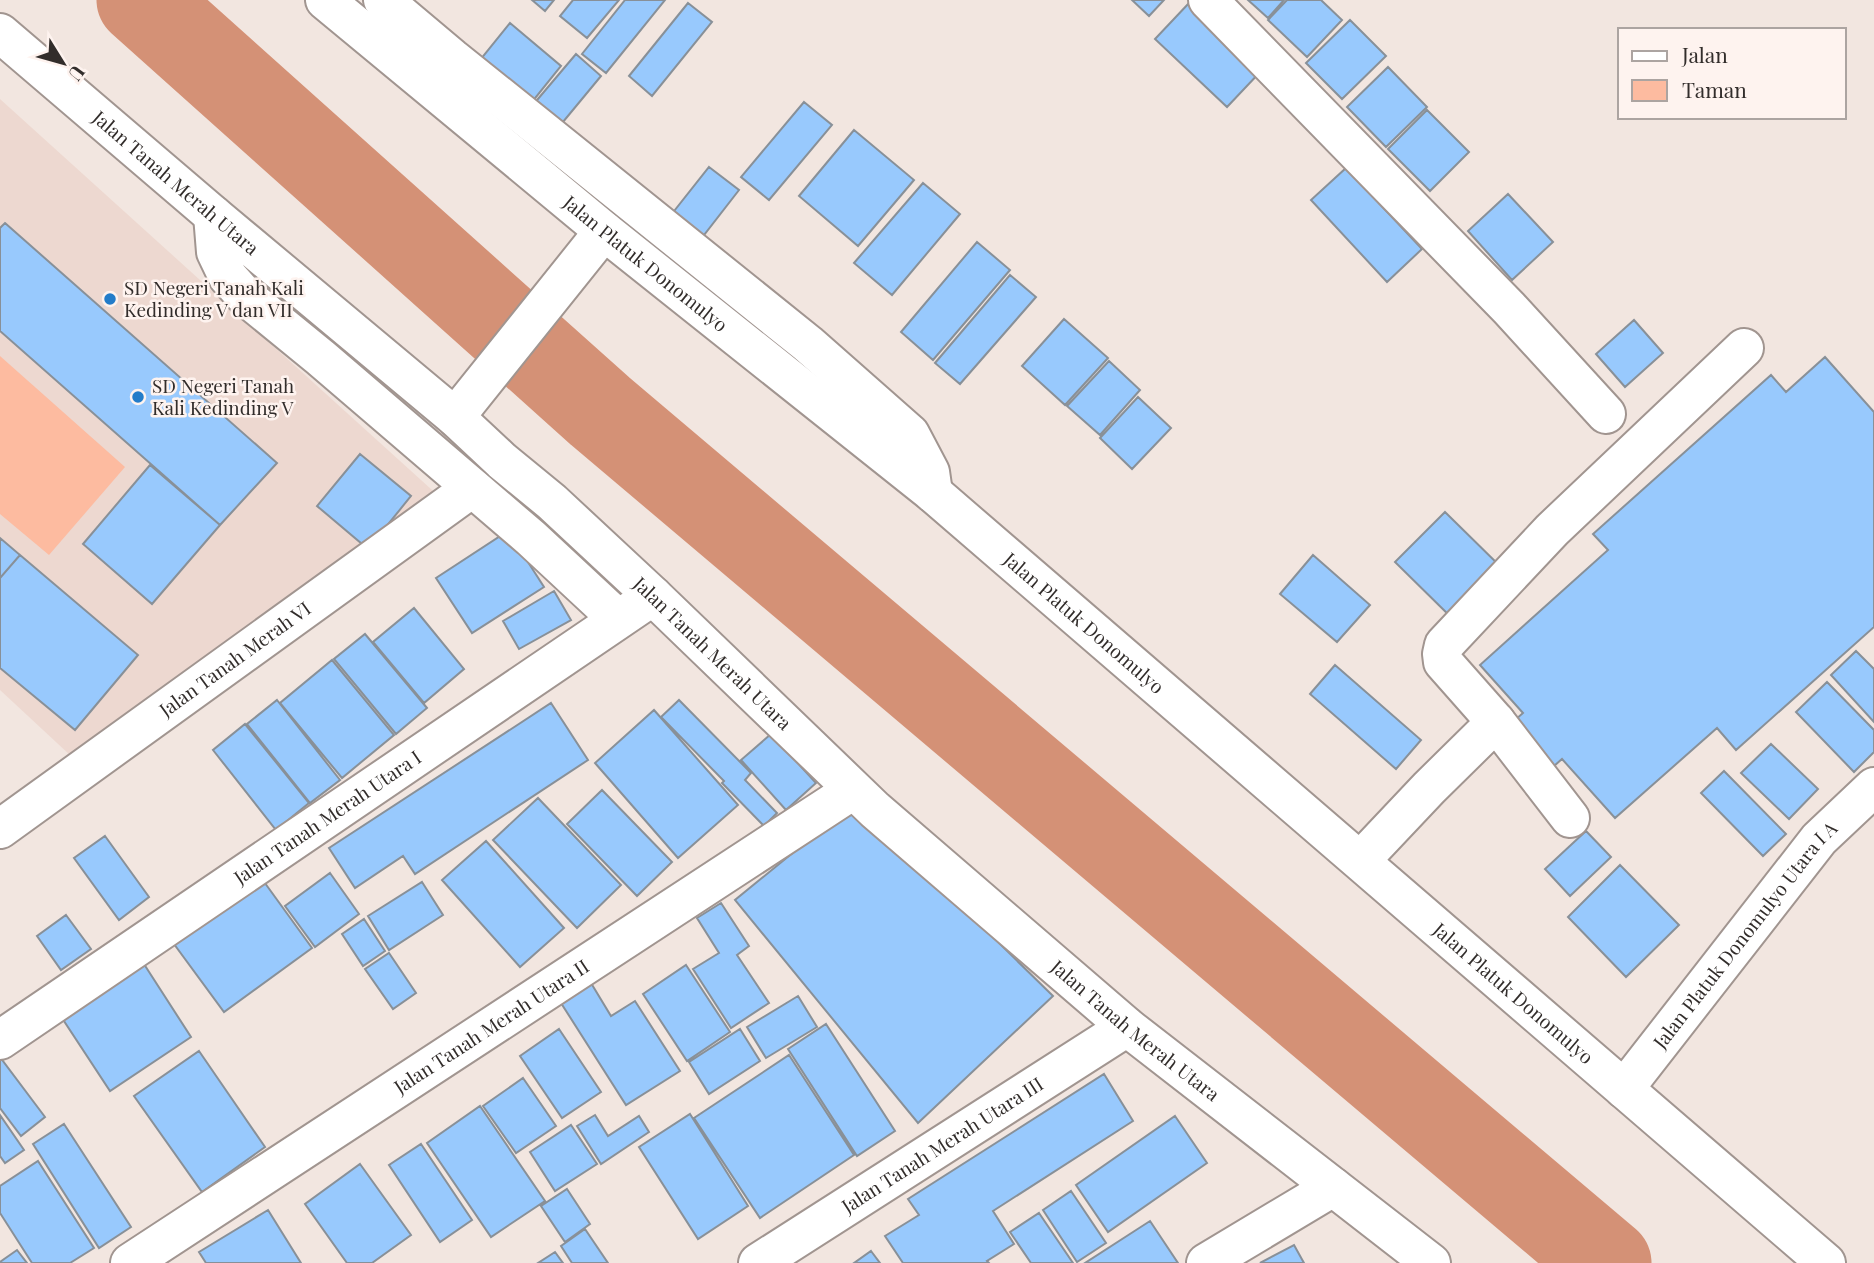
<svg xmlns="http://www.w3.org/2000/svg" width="1874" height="1263" viewBox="0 0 1874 1263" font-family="'Playfair Display',serif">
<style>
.built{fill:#edd8d0}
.green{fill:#fdbba0}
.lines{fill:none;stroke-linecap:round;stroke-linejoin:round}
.river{stroke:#d49176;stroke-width:89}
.building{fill:#98c9fd;stroke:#889098;stroke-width:2}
.minor-casing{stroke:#a19590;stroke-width:42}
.minor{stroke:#fff;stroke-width:38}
.poi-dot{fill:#237cc9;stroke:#fef3ef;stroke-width:2.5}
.labels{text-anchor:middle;stroke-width:5;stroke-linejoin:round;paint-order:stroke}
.street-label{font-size:19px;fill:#322d2b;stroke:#fef3ef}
.poi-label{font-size:19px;fill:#322d2b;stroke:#fef3ef;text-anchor:start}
</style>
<rect width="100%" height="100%" fill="#f2e6e0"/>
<path class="built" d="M0,99L442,499L71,756L0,690Z"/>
<path class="green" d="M0,356L125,467L49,555L0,514Z"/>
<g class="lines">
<path class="river" d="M141,0L600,411L1607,1263"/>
</g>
<path class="building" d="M532,0H554L545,11Z
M573,0H619L587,38L560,16Z
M625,0H665L606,73L582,54Z
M1132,0H1164L1149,16Z
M1248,0H1284L1268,18Z
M1287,0H1321L1342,20L1307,57L1268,20Z
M1190,2L1262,70L1227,107L1155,39Z
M688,3L712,22L652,96L629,76Z
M1350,20L1386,56L1342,99L1306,63Z
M510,23L561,66L532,102L480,60Z
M576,54L601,76L558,128L532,106Z
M1388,67L1427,107L1386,147L1347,107Z
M804,102L832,125L769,200L741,177Z
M1427,110L1469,152L1430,191L1388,149Z
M854,130L914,180L858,246L799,196Z
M709,167L739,190L697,244L667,220Z
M1346,168L1422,249L1387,282L1311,200Z
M923,183L960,214L892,295L854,263Z
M1508,194L1553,242L1512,280L1468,231Z
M5,223L277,463L220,525L0,331V228Z
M977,242L1010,270L933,360L901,332Z
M1010,275L1036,297L960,384L935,363Z
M1064,319L1108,358L1065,405L1022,366Z
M1634,320L1663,353L1625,387L1596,354Z
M1825,357L1874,412V627L1736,750L1717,728L1615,818L1562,759L1546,773L1506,728L1523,713L1480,665L1608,550L1593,534L1771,375L1786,392Z
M1109,361L1140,390L1100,435L1067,406Z
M1138,397L1171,428L1132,469L1100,438Z
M360,454L411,496L368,549L317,506Z
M150,465L220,525L152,604L83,544Z
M1445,512L1505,571L1455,621L1395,562Z
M508,531L544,587L472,633L436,578Z
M0,538L20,555L0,578Z
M20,555L138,655L75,730L0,668V578Z
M1313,555L1370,605L1337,642L1280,594Z
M554,591L571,620L519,649L503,621Z
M414,608L464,669L424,703L373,642Z
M365,634L427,708L396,734L334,659Z
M1856,651L1874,669V722L1831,675Z
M332,660L394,735L342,778L280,703Z
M1335,665L1421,740L1396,769L1310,694Z
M1827,682L1874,730V752L1854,772L1796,712Z
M277,700L340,780L310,803L247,724Z
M679,700L751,773L745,780L777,813L764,826L722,783L724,781L661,717Z
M551,703L588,760L415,874L403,856L355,888L329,848Z
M654,710L738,805L678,858L595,763Z
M245,724L309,803L276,830L213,750Z
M771,734L816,783L786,810L741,760Z
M1771,744L1818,789L1789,819L1741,773Z
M1724,771L1786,834L1763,856L1701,793Z
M602,790L672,862L637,896L567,824Z
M538,798L621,885L577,928L493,840Z
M855,802L1053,996L918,1123L735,900Z
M1586,831L1611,857L1570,896L1545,869Z
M105,836L149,897L119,920L74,858Z
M486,841L564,928L520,967L442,880Z
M1620,865L1679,925L1626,977L1568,917Z
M330,873L359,914L315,947L285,906Z
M262,879L312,948L224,1012L174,944Z
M422,882L443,915L389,950L368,916Z
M721,903L749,946L737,955L769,1003L731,1028L693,969L719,953L697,918Z
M66,915L91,949L61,970L37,936Z
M364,919L385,951L363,966L342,934Z
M389,953L416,993L393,1009L365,969Z
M142,961L191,1037L110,1091L60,1015Z
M686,965L730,1032L687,1061L643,994Z
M591,983L611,1016L635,1001L680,1071L626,1105L561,1003Z
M798,996L817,1027L766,1058L747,1027Z
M826,1024L895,1131L857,1156L788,1049Z
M559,1029L601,1092L562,1118L520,1056Z
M740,1029L760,1061L709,1094L689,1062Z
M199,1051L265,1147L202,1192L134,1096Z
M789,1055L854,1155L760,1218L694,1118Z
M0,1057L45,1117L21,1136L0,1108Z
M1104,1074L1133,1121L993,1211L1014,1244L987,1261L989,1263H903L885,1236L919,1215L908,1199Z
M523,1078L556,1126L516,1153L483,1106Z
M480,1106L545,1201L491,1237L427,1143Z
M690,1114L748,1206L698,1239L639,1147Z
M0,1115L24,1150L5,1163L0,1156Z
M595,1115L608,1136L639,1116L649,1132L601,1164L577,1126Z
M1175,1116L1207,1163L1108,1232L1076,1185Z
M64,1124L131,1227L99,1248L33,1144Z
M571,1125L597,1164L555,1191L530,1152Z
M421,1144L472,1220L440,1242L389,1165Z
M38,1161L94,1248L70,1263H32L0,1213V1186Z
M360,1164L411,1235L372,1263H347L305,1204Z
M567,1189L590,1224L565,1242L541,1206Z
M1071,1191L1106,1243L1077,1262L1043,1210Z
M268,1210L301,1263H206L199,1252Z
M1039,1213L1073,1263H1031L1010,1232Z
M1150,1221L1178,1263H1085Z
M585,1229L608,1263H572L561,1246Z
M1294,1245L1304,1263H1260Z
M17,1250L27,1263H0V1262Z
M871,1251L880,1263H854Z
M555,1252L563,1263H538Z"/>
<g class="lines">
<g class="minor-casing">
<g id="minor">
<path id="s1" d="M325,0L604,231L933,493L1826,1263"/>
<path d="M383,0L452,58L808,344L910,434L930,472L933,493"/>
<path d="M1208,0L1509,308L1606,414"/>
<path id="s2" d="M0,33L213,215L455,417L502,461L552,502L653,596L875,810L1127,1027L1431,1263"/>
<path d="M213,215L216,252L228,277L245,296L321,358L531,538L618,619"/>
<path d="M455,417L604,231"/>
<path d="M1496,722L1570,818"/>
<path id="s3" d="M0,829L472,488"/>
<path d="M1361,860L1429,788L1496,722L1443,662L1442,654L1444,645L1552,530L1744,348"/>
<path id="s4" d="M0,1040L653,596"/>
<path id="s5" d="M1624,1089L1819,839L1874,787"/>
<path id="s6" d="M130,1263L853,790"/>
<path id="s7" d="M758,1263L1127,1027"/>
<path d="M1206,1263L1333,1187"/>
</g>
</g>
<use href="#minor" class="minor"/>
</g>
<g class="poi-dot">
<circle cx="110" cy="299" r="7"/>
<circle cx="138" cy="397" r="7"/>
</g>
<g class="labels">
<g class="street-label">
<text dy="7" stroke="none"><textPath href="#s2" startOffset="231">Jalan Tanah Merah Utara</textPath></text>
<text dy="7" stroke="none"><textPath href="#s1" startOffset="415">Jalan Platuk Donomulyo</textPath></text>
<text dy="7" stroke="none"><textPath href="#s1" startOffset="982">Jalan Platuk Donomulyo</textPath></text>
<text dy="7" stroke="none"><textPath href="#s2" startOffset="945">Jalan Tanah Merah Utara</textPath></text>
<text dy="7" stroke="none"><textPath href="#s3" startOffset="290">Jalan Tanah Merah VI</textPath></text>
<text dy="7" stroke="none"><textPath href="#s4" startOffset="396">Jalan Tanah Merah Utara I</textPath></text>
<text dy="7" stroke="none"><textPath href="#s5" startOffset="196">Jalan Platuk Donomulyo Utara I A</textPath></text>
<text dy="7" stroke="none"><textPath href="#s1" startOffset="1549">Jalan Platuk Donomulyo</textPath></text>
<text dy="7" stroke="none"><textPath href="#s6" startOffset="432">Jalan Tanah Merah Utara II</textPath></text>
<text dy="7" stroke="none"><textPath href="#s2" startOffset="1512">Jalan Tanah Merah Utara</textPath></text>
<text dy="7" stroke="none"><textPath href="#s7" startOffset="219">Jalan Tanah Merah Utara III</textPath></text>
</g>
<g class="poi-label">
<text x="124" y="295">SD Negeri Tanah Kali<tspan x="124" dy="22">Kedinding V dan VII</tspan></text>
<text x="152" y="393">SD Negeri Tanah<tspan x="152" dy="22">Kali Kedinding V</tspan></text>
</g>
</g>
<rect x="1618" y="28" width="228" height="91" fill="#fef3ef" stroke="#aca4a1" stroke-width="2"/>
<rect x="1632" y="51" width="35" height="10" fill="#ffffff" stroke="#aca4a1" stroke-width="2"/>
<text x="1682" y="63" font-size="21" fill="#322d2b">Jalan</text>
<rect x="1632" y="80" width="35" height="21" fill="#fdbba0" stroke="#aca4a1" stroke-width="2"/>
<text x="1682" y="98" font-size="21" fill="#322d2b">Taman</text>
<g transform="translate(63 63) rotate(127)" stroke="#fef3ef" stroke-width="5" paint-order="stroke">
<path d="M0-5L12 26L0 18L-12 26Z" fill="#322d2b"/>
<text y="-10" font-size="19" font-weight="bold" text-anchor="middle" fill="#322d2b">U</text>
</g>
</svg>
